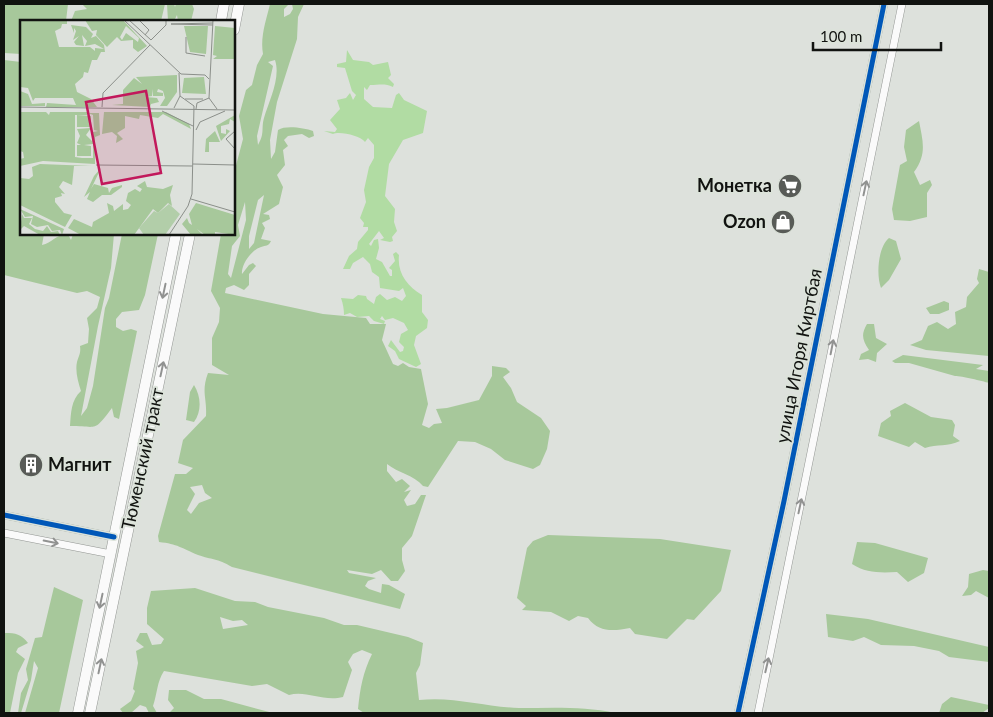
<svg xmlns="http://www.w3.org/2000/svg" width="993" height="717" viewBox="0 0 993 717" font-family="Lato,sans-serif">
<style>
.forest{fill:#a7c89b;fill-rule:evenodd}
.water{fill:#b1dca3}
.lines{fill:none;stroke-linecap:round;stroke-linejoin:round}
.street-casing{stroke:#939693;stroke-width:8}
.primary-casing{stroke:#939693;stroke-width:11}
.street{stroke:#fafafa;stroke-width:7}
.primary{stroke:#fafafa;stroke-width:10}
.cycleway-casing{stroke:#dce3da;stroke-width:8}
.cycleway{stroke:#0057b8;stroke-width:5}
.oneway{stroke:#919291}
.labels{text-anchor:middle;stroke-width:4;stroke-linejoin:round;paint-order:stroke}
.poi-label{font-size:18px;font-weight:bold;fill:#111310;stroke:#dce3da;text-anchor:end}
.street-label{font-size:18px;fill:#111310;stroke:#dce3da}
.inset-road{fill:none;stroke:#8b8f8a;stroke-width:1}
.view{fill:#c2185b;fill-opacity:0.15;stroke:#c2185b;stroke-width:2.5}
.inset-edge{fill:none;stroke:#111310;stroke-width:2.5}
</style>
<rect width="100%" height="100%" fill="#dde1dc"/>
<path class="forest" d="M4,4H68L66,21H21V54L4,53Z
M82,4H165L161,21H71L75,11L87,9Z
M167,4H174L175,7L176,4H192L194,9L191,21H178L177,15L174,21H168Z
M270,4H289L284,9V17L290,14L293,9L292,4H304L298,17L297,39L277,102L270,140L271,159L275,152L278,130C286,125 304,128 313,131L314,136L309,138L302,134L288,136L284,140L288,146L283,150L285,165L277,175L283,187L279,204L263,214L269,215L270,219L262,223L265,228L261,239L271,241C268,247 266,245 261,247C251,250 241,265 242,274L249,265L253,263L256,266L249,274V285L244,290L234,285L226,288L225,293L323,314L366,318L370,324H386L382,340L393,364L398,366L403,363L409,367L421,369L428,404L422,425L429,428L434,424L442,423L436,409L447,408L479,400L492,376V366L506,368L510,372L503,377L511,388L517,402L541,418L550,431L547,449L540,465L533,469L505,460L491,449L475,442L458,441L428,487L423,486C414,475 398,473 387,464V471L396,482L402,479L410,486L404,492L411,490L404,500L407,506L415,504L421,495H426L412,536L402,548V560L405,571L398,581H391L381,570L372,574L347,570L349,573L376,578L368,581L365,586L369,589L381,593L382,584L389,585L405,594L400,609L232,567C217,558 212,560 198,555C181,548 178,544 159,542L158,536L175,474H186L193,468L178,463L183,440L206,416C207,397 201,392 208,373L229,375L212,365V338L219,322L220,308L211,291L221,234H234V173L243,139L239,116L246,90L252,85L257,65L263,54C260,37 266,21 270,4ZM275,60C281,78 269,101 264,118C261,129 265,133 258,145L257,136L273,66L268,62ZM264,195L254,243L249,249V236L258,200ZM245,202L246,220L231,278L228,274L232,246L240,236L238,225ZM202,485L205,493L212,498L199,503L191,514L187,510L195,494L190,487Z
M4,60L21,62V234H44L42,245C52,243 56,234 68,234L71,240L73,234H114L111,268L98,326L81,416L87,408L93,386L105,308L109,298L122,234H158L145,295L139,310L122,312L116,319V327L123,331L131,329L137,331L119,419L114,417L112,408C93,433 98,426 70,426C71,413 71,400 81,391C78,382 75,371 77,362C79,355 81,353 80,346L88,343L89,329L87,318L97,308L100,297L87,291L77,293L4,275Z
M919,121C923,142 927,154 914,172L920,185L930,180L932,185L927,193V217L910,221L894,220L892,209L900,165L907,161L904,147L906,130Z
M889,238L896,241L901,259L889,280L881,288C876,275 878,247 889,238Z
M979,269L989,272V356L926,350L910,345L922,340L928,326L937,322L948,329L956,324L955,312L966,307L967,297L979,283L977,279Z
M944,301L949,303V310L939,314H930L926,308Z
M867,324H874L876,338L887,344L877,353L876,362L868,359L859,360L861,354L869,350C862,340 861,334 867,324Z
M903,355L983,365L976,369L989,371V383C982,381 962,376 955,376L909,363H895L892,361Z
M194,385C201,396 202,411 194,422L186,420L190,392Z
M905,403L931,417L952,420L955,425L953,436L960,441C948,447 937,444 925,448L915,442L909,447L878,436L881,423L891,416L890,411Z
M548,535L660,539L731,550L721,591L694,620L687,619L667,639L635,634L630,628C614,631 599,633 588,618L578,616L569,621L551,612L522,610L526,606L517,598L527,548L533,541Z
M857,542L875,543L928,558L924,573L908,582L897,572C880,573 866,573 852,564Z
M983,570L989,571V598L976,591L971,595L962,596L968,587L969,574Z
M54,587L83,600L59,713H25L38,668L34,661L31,680L21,713H18L21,693L28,680L26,669L35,638L42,637Z
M195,588L235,601L255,602L268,607L324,618L344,625H357L408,637L423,643L420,665L416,673L419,700C453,696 486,707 519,708C552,708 583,706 616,713H364L358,709C360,689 363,672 372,654L362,650L353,654L348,662L352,670L343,697C323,702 306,690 289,695L267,684L252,686L164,671C157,681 157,695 153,706L157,713H149L146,707L140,705L131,713H123L120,709L131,701L135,691L133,689L138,663L136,651L144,647L136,641L140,633H147L152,645L161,644L164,639L147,624V608L151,591ZM220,617L233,621L242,620L248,625L223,629Z
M826,614L868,619L989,647V662L949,657L939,651L914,646L881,645L864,637L853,641L828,637Z
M5,633C16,633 21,634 28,643L18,648L16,652L25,659L18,673L10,713H4Z
M169,690H186L204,699H221L273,713H169L174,708L168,700Z
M951,697L989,705V708L982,713H939L942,704Z"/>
<path class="water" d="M347,50L353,60L369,62L373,65L388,62L391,75L388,78L394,84L393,87C385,83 379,85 370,85L367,90L364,87V99L373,107L392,108L396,95L399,93L404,100L427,111L423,133L403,140L389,164L385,196L395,209L394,222L397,231L392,237L393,241L390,242L380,240L384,238L379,231L369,244L371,246L374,240L378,239L379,248L376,259L382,262L390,276H392V270L389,268L395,261L393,254L396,252L399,255C397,273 407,286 422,295V312L428,320L427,328L416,336L414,345L421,364L416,367L399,359L395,351L388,346L391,340L400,352L403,351L404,347L399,342L401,334L408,330L404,323L393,318L385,320L382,316L380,319L385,321L384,324L374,321L369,316L357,317L350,313L344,315C344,309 343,304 341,298L353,299L358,295L366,296L367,299L374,304L376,297L380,294L387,300L395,297L402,301L406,296L403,288L399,291L380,288L379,277L372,272L370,264L363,257L353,263L350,269H343L349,256L357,249L358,242L368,230V227H363L364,223L360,218L366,202L364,190L369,167L374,158V145L368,138L365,142C361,136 340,131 333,134L324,131L335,132L337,129L330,120L340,109L337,100L346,98L350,93L353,100L356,95L352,91L345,68L337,67V64L346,62Z"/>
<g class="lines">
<g class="street-casing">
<path id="street" d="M4,515L114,537
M4,533L111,554
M738,713L784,501L884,4
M758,713L902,4"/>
</g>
<g class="primary-casing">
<path id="primary" d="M221,21L224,4
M234,30L239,4
M78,713L176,234
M90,713L190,234"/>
</g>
<use href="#street" class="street"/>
<use href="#primary" class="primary"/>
<g class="cycleway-casing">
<path id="cycleway" d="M4,515L114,537
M738,713L784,501L884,4"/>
</g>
<use href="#cycleway" class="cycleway"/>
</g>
<defs><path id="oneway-shaft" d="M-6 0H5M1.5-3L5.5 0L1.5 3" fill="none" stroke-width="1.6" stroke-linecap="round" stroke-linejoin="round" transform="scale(1.25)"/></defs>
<g class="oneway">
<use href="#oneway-shaft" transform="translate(865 188) rotate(-78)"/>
<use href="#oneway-shaft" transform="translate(164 291) rotate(102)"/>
<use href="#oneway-shaft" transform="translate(832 347) rotate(-79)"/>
<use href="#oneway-shaft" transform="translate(162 369) rotate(-78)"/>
<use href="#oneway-shaft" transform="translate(800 506) rotate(-78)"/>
<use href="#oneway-shaft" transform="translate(51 542) rotate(11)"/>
<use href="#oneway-shaft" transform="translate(101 601) rotate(102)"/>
<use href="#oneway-shaft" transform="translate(767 665) rotate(-77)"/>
<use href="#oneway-shaft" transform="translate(100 666) rotate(-78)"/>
</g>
<defs>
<g id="supermarket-disc" transform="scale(1.25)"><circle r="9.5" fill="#585b57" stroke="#dce3da"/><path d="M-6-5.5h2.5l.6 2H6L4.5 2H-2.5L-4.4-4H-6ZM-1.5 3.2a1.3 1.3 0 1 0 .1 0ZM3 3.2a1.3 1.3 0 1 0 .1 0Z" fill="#fff"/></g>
<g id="shop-disc" transform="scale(1.25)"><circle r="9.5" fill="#585b57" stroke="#dce3da"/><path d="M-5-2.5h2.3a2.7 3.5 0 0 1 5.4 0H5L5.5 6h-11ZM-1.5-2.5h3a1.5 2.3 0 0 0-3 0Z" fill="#fff"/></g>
<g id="building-disc" transform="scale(1.25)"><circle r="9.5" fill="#585b57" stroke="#dce3da"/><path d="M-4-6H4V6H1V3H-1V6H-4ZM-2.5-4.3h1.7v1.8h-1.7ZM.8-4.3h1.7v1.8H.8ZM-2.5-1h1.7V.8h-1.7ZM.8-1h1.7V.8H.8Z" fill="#fff"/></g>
</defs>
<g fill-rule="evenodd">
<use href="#supermarket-disc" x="790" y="186"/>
<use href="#shop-disc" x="783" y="222"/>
<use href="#building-disc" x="31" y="465"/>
</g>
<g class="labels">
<g class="poi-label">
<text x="772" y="192">Монетка</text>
<text x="766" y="228">Ozon</text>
<text x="48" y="471" text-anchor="start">Магнит</text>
</g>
<g class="street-label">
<text transform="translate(799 356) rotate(-79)" y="6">улица Игоря Киртбая</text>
<text transform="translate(143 459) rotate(-78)" y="6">Тюменский тракт</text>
</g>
</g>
<g transform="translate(20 20)">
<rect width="215" height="215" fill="#dde1dc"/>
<path d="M149,184L160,194L145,215H124L119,208L134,191L138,193Z" fill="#b2cea9"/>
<path d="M0,0H47V4H38H42L41,8L35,11L39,27H70L75,31V28L84,29L75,24L65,26L67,21L62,15L64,26L56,25L54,22L59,16L53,20L56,11L54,8V13L51,5L66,7L73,14L71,18L76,16L84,25L85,32H81L77,40H72L68,53L64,52L63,57L55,64L57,72L71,79L77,87H26L27,83L56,85L53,78H15L13,81L8,68L0,67ZM65,0H103L127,26L118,32L113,28V20L101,21L97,17L87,27L76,15L77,10L72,11ZM106,6L119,18L118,22L106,13L102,20L100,17ZM164,6H188L186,34L170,32ZM195,6L215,8V39H193L197,36L193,35ZM157,55V72L147,86H140L145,78L143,71L138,69L137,72L143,73V76H133L132,69V76L126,77L137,78L139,82L131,84L130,87L92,85L103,84V70L114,58L122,64L116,57ZM184,57L186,74L162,73L164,58ZM0,71L8,74L12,84L25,83V86H0ZM0,92H26L29,95L30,92H67V95H55V137L62,138H73V124L64,125L71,126V136H57V125H61L57,123L60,116L57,109L71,108L66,115L72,121L73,112L78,111L74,110L73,95L68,93H79L80,115L75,117V144L23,141L0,146V139L4,138L3,132L0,131ZM84,92H146L169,104L171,109L143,94L138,98L120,95L119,99L105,96V108L97,113L103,119L96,123L97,116L92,112L82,114ZM57,95L71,96V107H57ZM215,95V102L210,99L209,104L201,106V113L206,114V109L210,111L201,121L196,106ZM195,111L200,122H189V132H185L186,119ZM20,144L72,146H54L52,165L43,161L39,167L45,174L41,173L42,176L35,178V182L44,193L52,195L45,207L0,185V158L9,159L13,156L12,147ZM81,148L71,169L74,164L88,168L89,173L92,168L102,165V167L91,175H82L73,182L67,179L70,172L64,177L74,156ZM125,161L127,167L143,169L153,165L150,175L152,186L148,183L138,193L133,189L114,215H61L48,208L54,199L72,207L73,202L89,193L87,183L93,186L94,191L103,184V190L108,189L111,185L106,181L108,173L115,169L120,172L122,169L117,166ZM176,183L215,195V215L195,212V215H185L177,209L183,215H171L162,204L167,198L169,203L172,205L169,194ZM0,189L44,209L42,215L40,210L32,211L28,205L17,207L11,204L13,196L5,197ZM2,194L4,198H12L9,204L15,209L23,211L27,206L31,212L38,211L40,215H20L4,206L0,210Z" fill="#a7c89b" fill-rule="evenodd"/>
<path class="inset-road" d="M104,0L161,54L185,55L189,59M109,0L131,20L146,5V0M119,0L129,10L125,15M193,0L189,78L197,89M193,5L151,4L193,3M166,17V33L185,36M165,79H183M0,87L215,90M82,87L83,73L130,25M154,88L160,76L159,53M176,89L177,83L189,78M142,91L173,106M176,110L180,102L205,91M215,111L206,119L215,129M173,144L215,145M76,145L172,146M171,179L215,192M149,215L168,186L172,174L174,86L160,76"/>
<path class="view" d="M126,71L141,153L82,164L66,82Z"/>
<rect width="215" height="215" class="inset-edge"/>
</g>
<rect width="993" height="717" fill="none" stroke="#111310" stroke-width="10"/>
<path d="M813 42v8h128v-8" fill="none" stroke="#111310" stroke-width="2.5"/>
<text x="820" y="42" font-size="15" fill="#111310" stroke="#dce3da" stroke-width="4" paint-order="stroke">100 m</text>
</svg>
